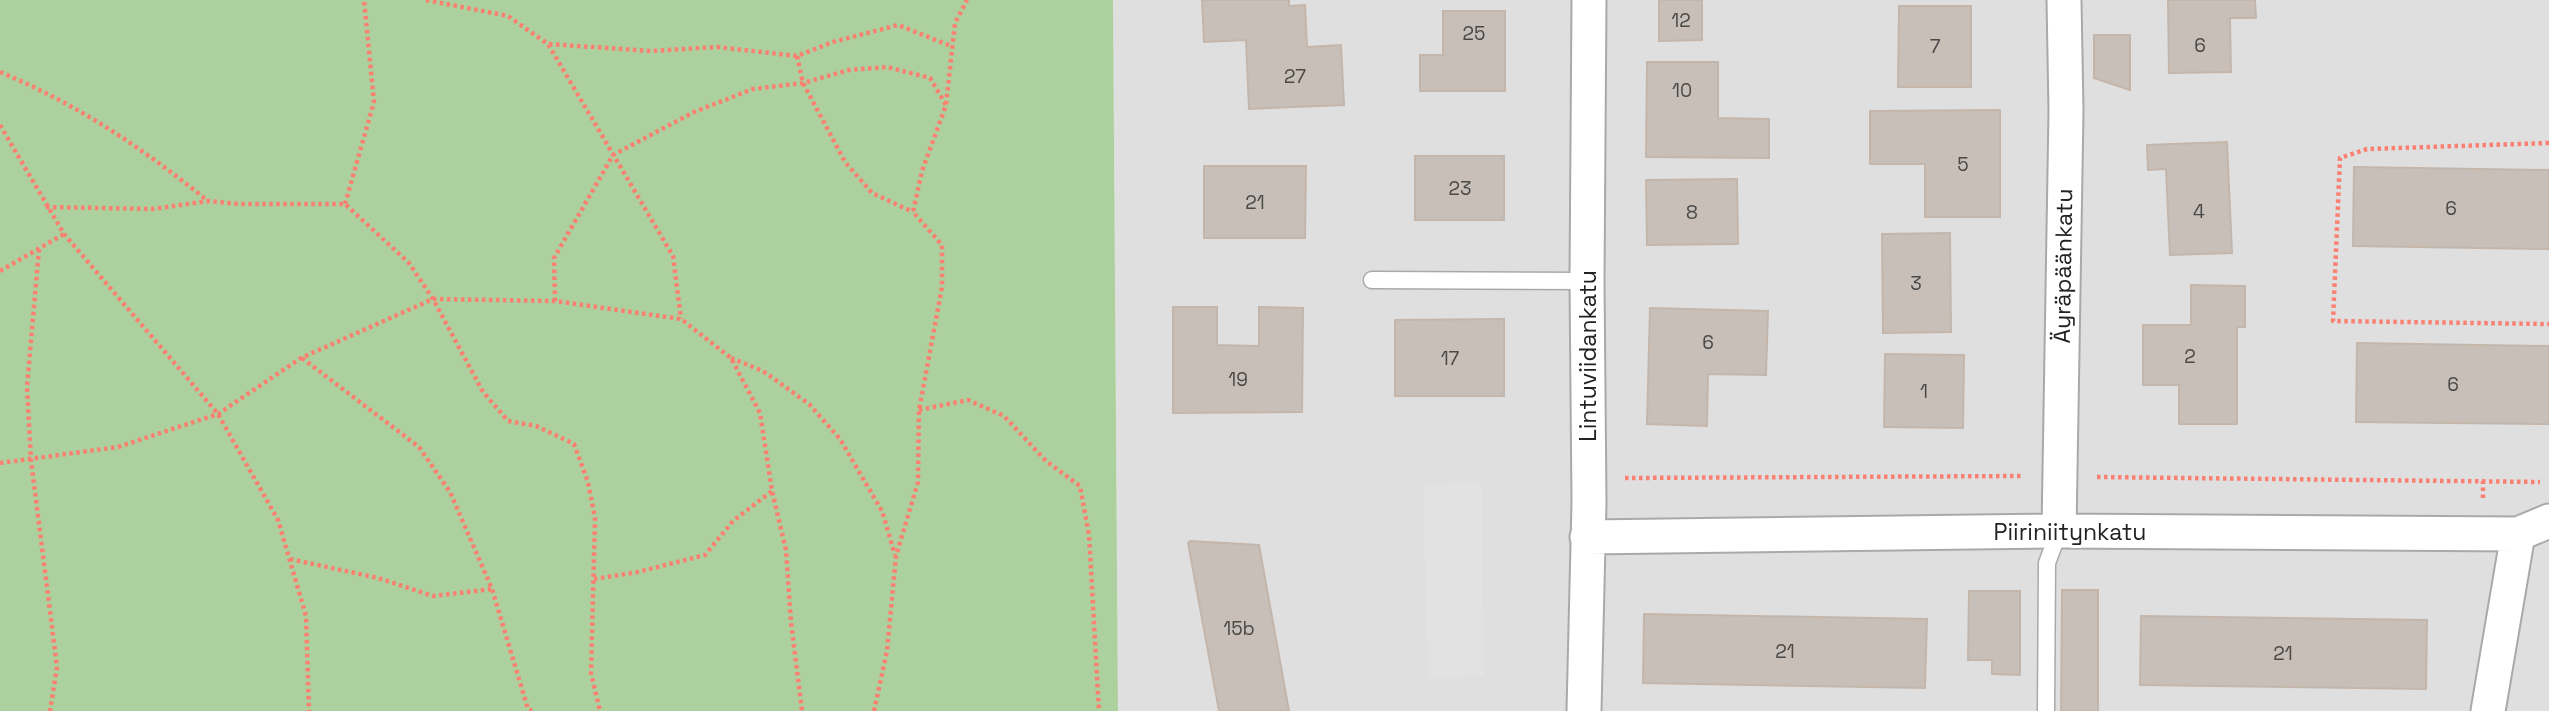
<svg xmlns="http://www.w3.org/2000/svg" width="2549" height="711" viewBox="0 0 2549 711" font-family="'Space Grotesk',sans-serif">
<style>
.residential{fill:#e0dfdf}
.forest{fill:#add19e}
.parking{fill:#e2e2e2}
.building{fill:#c7bfb8;stroke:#c4b6ab;stroke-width:2}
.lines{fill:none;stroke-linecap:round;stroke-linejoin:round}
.lane-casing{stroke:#a9a9a9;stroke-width:19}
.street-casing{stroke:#a9a9a9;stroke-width:37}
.path{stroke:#fa8072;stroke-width:4.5;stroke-dasharray:3.5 3.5;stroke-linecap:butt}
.lane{stroke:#fff;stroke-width:16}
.street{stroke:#fff;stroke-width:33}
.labels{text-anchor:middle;stroke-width:6;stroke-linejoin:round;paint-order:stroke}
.number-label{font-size:19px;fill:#4b4948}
.street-label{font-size:23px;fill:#222;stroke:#fff}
</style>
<rect width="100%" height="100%" fill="#f2efe9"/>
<path class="residential" d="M1113,0H2549V711H1118Z"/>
<path class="forest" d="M0,0H1113L1118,711H0Z"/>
<path class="parking" d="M1481,482L1484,676L1428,679L1423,484Z"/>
<path class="building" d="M1202,0H1289V6L1305,5L1307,47L1341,45L1344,105L1249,109L1246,40L1204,42Z
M1659,0H1702V40L1659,41Z
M2168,0H2255L2256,18H2230L2231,72L2169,73Z
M1899,6H1971V87H1898Z
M1443,11H1505V91H1420V55H1443Z
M2094,35H2130V90L2094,78Z
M1647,62H1718V118L1769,119V158L1646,157Z
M2000,110V217H1925V164H1870V111Z
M2227,142L2232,253L2170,255L2166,169L2148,170L2147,145Z
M1415,156H1504V220H1415Z
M1204,166H1306L1305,238H1204Z
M2354,167L2549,170V249L2353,246Z
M1737,179L1738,244L1647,245L1646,180Z
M1950,233L1951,332L1883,333L1882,234Z
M2191,285L2245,286V327H2237V424H2179V385H2143V325H2191Z
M1173,307H1217V345L1259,346V307L1303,308L1302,412L1173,413Z
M1650,308L1768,311L1766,375L1708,374L1707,426L1647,424Z
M1504,319V396H1395V320Z
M2357,343L2549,346V424L2356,422Z
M1885,354L1964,355L1963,428L1884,427Z
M1190,541L1259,545L1289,711H1219L1188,543Z
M2062,590H2098V711H2061Z
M1969,591H2020V675L1992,674V660H1968Z
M1644,614L1927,619L1925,688L1643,683Z
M2141,616L2427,620L2426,689L2140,685Z"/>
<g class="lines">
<g class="lane-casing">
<path id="lane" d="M1372,280L1587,281
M2046,711L2047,563L2059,531"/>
</g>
<g class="street-casing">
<path id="street" d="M2059,531L2066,111L2064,0
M1587,537L2059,531L2518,534L2549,521
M1584,711L1589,503L1587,281L1589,0
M2488,711L2518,534"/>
</g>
<path class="path" d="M426,0L508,16L548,44L673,256L681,319
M549,44L651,51L717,47L797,56L833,42L898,25L951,46
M797,56L803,83L845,162L872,193L913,212
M0,72C79,105 142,148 208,201
M0,125L64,234L218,414L278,520L306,616L309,711
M2549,143L2367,149L2340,158L2333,321L2549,324
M345,204L374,102L364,0
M46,207L152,209L208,201L239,204H345L409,263L433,299L483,392L508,421L536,426L574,444L588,482L595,518L591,673L600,711
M39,249L27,387L31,460L57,667L50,711
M0,271L64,234
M555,301L554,258L613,155L694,112L753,89L803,83L849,70L887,67L930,78L946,105
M302,358L419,447L450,492L492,589L528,709L532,711
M731,358L763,371L809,404L840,439L882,511L895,555
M919,410L968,400L1004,416L1046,461L1080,486L1089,535L1099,711
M0,463L118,447L218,414L301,358L433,299L555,301L681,319L731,358L760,413L772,491L786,550L791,622L802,711
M2097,477L2540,482
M1625,478L2022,476
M2483,498V481
M290,559L378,578L433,596L492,589
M594,579L638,572L705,555L733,521L772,491
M874,711L887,651L896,556L918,482L919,410L942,287V245L913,212L922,171L946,105L955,23L967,0"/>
<use href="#lane" class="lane"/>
<use href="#street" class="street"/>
</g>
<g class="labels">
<g class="number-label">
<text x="1681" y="27">12</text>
<text x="1474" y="40">25</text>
<text x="2200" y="52">6</text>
<text x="1935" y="53">7</text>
<text x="1295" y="83">27</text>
<text x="1682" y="97">10</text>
<text x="1963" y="171">5</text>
<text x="1460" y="195">23</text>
<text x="1255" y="209">21</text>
<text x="2451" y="215">6</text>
<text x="2199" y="218">4</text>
<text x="1692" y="219">8</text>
<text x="1916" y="290">3</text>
<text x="1708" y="349">6</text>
<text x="2190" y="363">2</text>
<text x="1450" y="365">17</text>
<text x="1238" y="386">19</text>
<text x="2453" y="391">6</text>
<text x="1924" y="398">1</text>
<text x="1239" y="635">15b</text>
<text x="1785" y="658">21</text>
<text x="2283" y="660">21</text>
</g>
<g class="street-label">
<text transform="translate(2063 266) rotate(-89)" y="8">Äyräpäänkatu</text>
<text transform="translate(1588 356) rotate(-90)" y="8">Lintuviidankatu</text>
<text x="2070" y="540">Piiriniitynkatu</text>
</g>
</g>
</svg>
